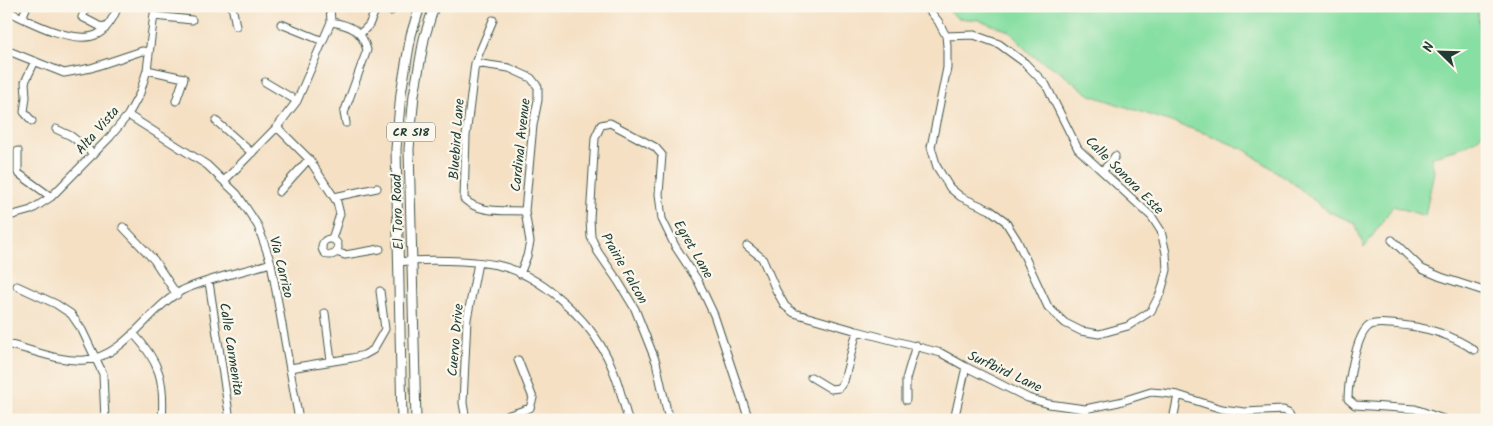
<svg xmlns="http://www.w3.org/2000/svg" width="1493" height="426" viewBox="0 0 1493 426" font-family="Kalam,sans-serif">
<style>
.green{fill:#87dfa3;stroke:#538e6c}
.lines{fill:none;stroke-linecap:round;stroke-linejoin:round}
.minor-casing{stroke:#3f554a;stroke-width:9}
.major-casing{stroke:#3f554a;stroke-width:11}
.minor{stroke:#fff;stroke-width:7}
.major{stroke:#fff;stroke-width:9}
.labels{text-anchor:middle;stroke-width:4.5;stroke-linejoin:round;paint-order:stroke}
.shield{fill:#fbf7ec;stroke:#61756b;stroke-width:1}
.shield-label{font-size:12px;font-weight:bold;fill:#1f3d34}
.street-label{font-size:14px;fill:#1f3d34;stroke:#fbf7ec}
</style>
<rect width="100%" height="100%" fill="#fbf7ec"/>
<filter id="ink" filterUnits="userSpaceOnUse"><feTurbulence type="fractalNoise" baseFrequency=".02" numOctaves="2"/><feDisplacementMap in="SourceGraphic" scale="10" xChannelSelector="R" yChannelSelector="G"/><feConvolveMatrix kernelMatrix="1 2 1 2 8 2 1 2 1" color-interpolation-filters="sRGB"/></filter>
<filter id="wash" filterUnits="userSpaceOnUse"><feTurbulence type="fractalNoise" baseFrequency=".0096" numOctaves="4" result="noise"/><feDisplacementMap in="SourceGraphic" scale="20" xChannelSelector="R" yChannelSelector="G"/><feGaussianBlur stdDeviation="1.12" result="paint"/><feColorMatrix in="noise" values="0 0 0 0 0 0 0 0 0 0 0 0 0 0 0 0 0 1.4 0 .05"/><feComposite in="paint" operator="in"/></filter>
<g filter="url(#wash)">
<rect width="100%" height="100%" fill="#f5e0c4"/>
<path class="green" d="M944,6H1477C1480,28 1493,120 1483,133C1470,148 1448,151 1431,157L1434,171L1425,216L1393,206L1364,248L1355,223L1327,211L1293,183L1245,150L1210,135L1090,95L1056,69L1031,55L1009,31L979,20L957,18Z"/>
</g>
<g filter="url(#ink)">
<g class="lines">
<g class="minor-casing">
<path id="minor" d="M87,6L82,17L105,29
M102,6L109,7L117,9
M232,6L236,26
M378,6L391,11
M923,6L929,10L938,21L946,36L947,46V68L931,147L937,167L950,188L961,197L990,210L1005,221L1017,240L1048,307L1065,323L1081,331L1099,334L1128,326L1151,311L1161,292L1167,270L1166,253L1161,231L1152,217L1078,149L1046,85L1025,63L999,44L974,35L946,36
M6,10C28,21 75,46 98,34C108,28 114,17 118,6
M154,16L192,20
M22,18L27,6
M493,20L475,63L466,136L464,199C480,214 505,210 525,211
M331,22C350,25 362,30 367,50L344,113L346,123
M281,24L323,41
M360,34L369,25L377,6
M6,50L64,73L91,68L142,51L149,52
M475,63L509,68L531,78L538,87V100L533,125L525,211L530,242L527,256L520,274
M147,70L184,78L176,101
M265,82L297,101
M128,115L207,165L237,194L258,226L271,263L299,420
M32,121L24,112L26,97L25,82L35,61
M216,121L252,153
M277,127L309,159L337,202L340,214L332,239
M56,129L71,136L94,154
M18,151V173L51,197
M1102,171L1111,162L1115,156
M225,180L277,127L297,101L331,22L330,6
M279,192L309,159
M334,197L377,188
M6,217L31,210L51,197L110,137L128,115L140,93L147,70L155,6
M123,227L154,260L177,295
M322 247a8 8 0 1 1 16 0a8 8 0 1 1-16 0Z
M1392,240L1422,269L1441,277L1487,292
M747,246L762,258L776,290L785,306L794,313L857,331L941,353L966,367L1028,398L1049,404L1085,409L1119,402L1151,392L1163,393L1178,395L1222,409L1245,412L1283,410L1290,413L1294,420
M336,252L345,255L380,249
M398,262C425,259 470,260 497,265C539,274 584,315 604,351C616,372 622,397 628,420
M209,282L230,420
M17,286L56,304L71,314L82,330L103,374L105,420
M325,313L331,361
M133,333C160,362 165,381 162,420
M6,344C31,349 58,362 85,360C127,356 148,308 183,290C207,279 245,271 271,263
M290,368L352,358L364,355L373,350L385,329L380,291
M811,377L831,389L839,388L844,381L857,331
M906,400V379L916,345
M1085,409L1087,420
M466,420L463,403L467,319L478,263
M495,420L530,408L533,398L518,360
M669,420L656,362L635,309L618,281L598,252L591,237L590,219L595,138L601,125L610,123L655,147L662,155L659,194L662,219L675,246L698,281L714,315L749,420
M954,420L966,367
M1173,420L1178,395
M1244,420L1245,412
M1446,420L1415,409L1355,405L1348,399C1348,383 1356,335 1369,326C1375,322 1384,324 1391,324C1421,326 1450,333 1474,350"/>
</g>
<g class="major-casing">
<path id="major" d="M402,420L396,149L401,93L411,35L420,6
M416,420L409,149L414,95L424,39L434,6"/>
</g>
<use href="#minor" class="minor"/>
<use href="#major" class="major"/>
</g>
</g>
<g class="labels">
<rect class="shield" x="387" y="122.5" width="48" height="19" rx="4"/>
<g class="shield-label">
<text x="411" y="136">CR S18</text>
</g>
<g class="street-label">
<text transform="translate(97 130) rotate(-49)" y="5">Alta Vista</text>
<text transform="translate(456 139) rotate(-86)" y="5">Bluebird Lane</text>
<text transform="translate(520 145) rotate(-84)" y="5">Cardinal Avenue</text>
<text transform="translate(1125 175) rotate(45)" y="5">Calle Sonora Este</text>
<text transform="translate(397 212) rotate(-92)" y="5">El Toro Road</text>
<text transform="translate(694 249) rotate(60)" y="5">Egret Lane</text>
<text transform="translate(282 267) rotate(76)" y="5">Via Carrizo</text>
<text transform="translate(625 268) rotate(60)" y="5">Prairie Falcon</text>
<text transform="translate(455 340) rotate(-85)" y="5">Cuervo Drive</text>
<text transform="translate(232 349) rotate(81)" y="5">Calle Carmenita</text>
<text transform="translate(1005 371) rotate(25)" y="5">Surfbird Lane</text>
</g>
</g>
<rect width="1493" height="426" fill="none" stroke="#fbf7ec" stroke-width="25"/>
<g transform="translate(1440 52) rotate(293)" stroke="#fbf7ec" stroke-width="4" paint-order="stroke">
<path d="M0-4L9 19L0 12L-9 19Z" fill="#1f3d34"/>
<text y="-8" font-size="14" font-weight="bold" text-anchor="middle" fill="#1f3d34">N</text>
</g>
</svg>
